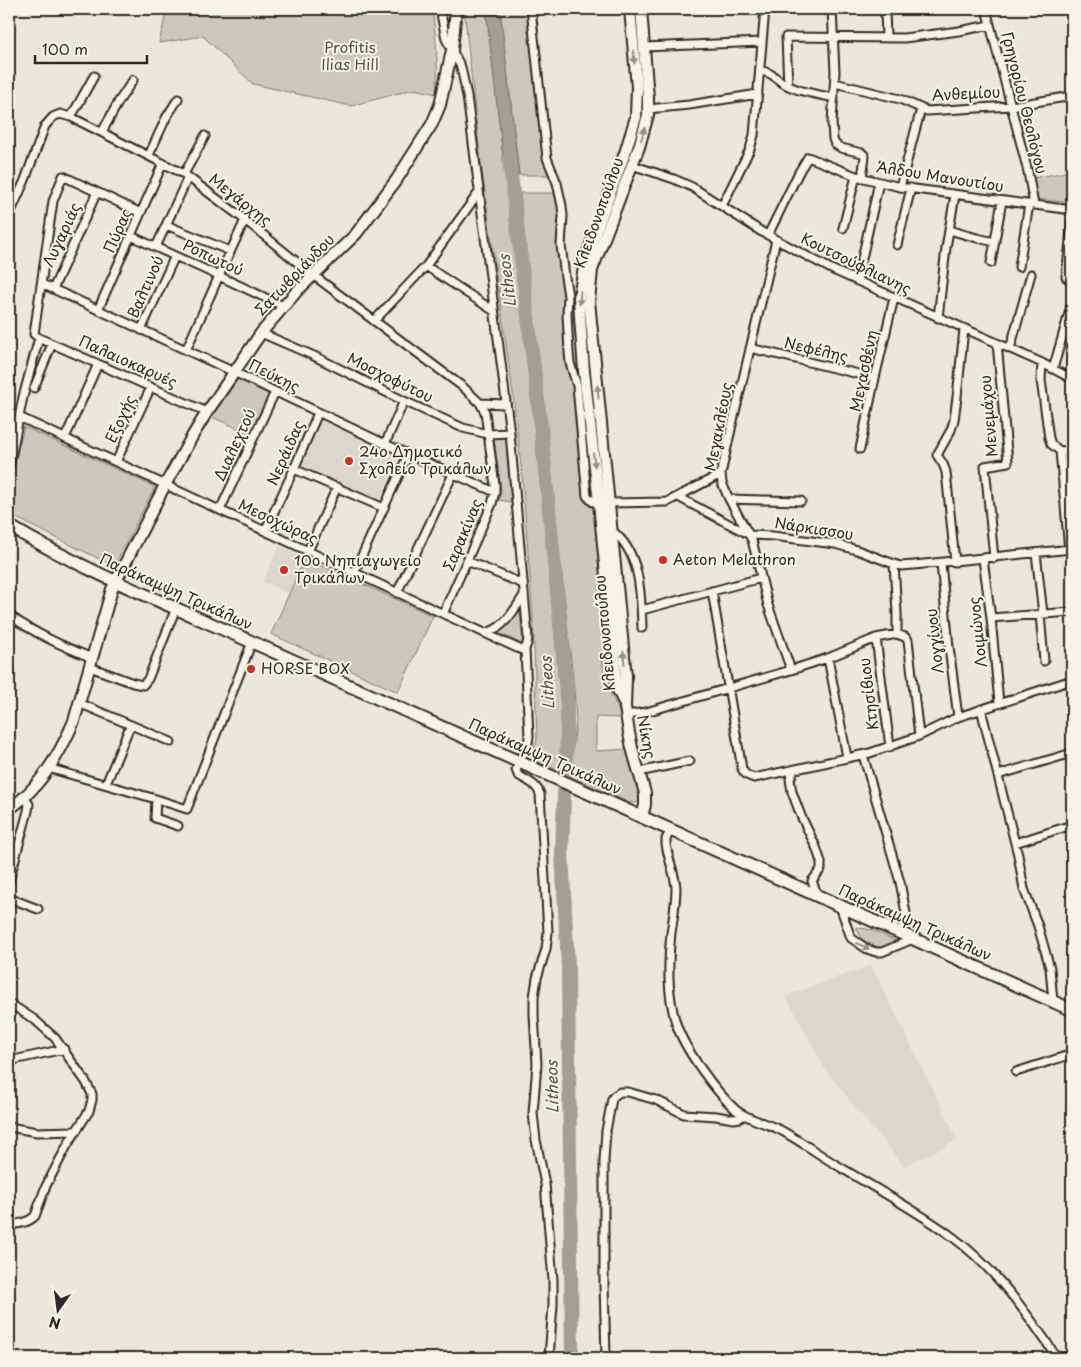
<svg xmlns="http://www.w3.org/2000/svg" width="1081" height="1367" viewBox="0 0 1081 1367" font-family="'Playpen Sans',sans-serif">
<style>
.built{fill:#dbd7ce}
.green{fill:#cbc8bf;stroke:#7b7a75}
.water{fill:#a29f98;stroke:#72716c}
.lines{fill:none;stroke-linecap:round;stroke-linejoin:round}
.river{stroke:#a29f98;stroke-width:14}
.street-casing{stroke:#2b2b2b;stroke-width:11}
.secondary-casing{stroke:#2b2b2b;stroke-width:14}
.primary-casing{stroke:#2b2b2b;stroke-width:15}
.street{stroke:#f7f3e8;stroke-width:7}
.secondary{stroke:#f7f3e8;stroke-width:10}
.primary{stroke:#f7f3e8;stroke-width:11}
.oneway{fill:#918f8a}
.poi-dot{fill:#c8321e;stroke:#f7f3e8;stroke-width:2}
.labels{text-anchor:middle;stroke-width:4;stroke-linejoin:round;paint-order:stroke}
.park-label{font-size:15px;fill:#535250;stroke:#f7f3e8}
.street-label{font-size:15px;fill:#2b2b2b;stroke:#f7f3e8}
.poi-label{font-size:15px;fill:#2b2b2b;stroke:#f7f3e8;text-anchor:start}
.water-label{font-size:16px;font-style:italic;fill:#555451;stroke:#f7f3e8}
</style>
<rect width="100%" height="100%" fill="#ebe7dd"/>
<filter id="ink" filterUnits="userSpaceOnUse"><feTurbulence type="fractalNoise" baseFrequency=".02" numOctaves="2"/><feDisplacementMap in="SourceGraphic" scale="10" xChannelSelector="R" yChannelSelector="G"/><feConvolveMatrix kernelMatrix="1 2 1 2 8 2 1 2 1" color-interpolation-filters="sRGB"/></filter>
<g filter="url(#ink)">
<path class="built" d="M320,420L399,457L379,501L300,466Z
M279,546L305,558L289,593L263,582Z
M871,965L958,1140L904,1166L826,1071L786,996Z"/>
<path class="green" d="M167,9H432C436,37 439,65 436,94L414,89L351,106L253,84L203,36L159,43Z
M464,9H486L531,396L551,584L563,736L560,771L539,762L533,758V752L537,740L533,616L522,475L513,394L481,165Z
M500,9H528L544,162L549,175H519Z
M1072,171V203L1036,199L1033,178Z
M520,193H556L560,205L582,485L585,502L594,508L611,677L602,659C604,673 608,686 613,699C616,705 620,711 621,718L596,717V751L628,749L641,791L640,801C636,804 632,803 628,802L570,776L576,721L574,688L541,378L525,245Z
M238,379L270,395L251,434L212,417Z
M24,427L155,487L114,566L32,526L17,518L9,511V489L10,479Z
M506,437L511,502L499,500L501,491L494,438Z
M305,558L433,616L398,692L271,634Z
M520,611L523,643L522,644L499,633Z
M856,927L872,930L898,942C882,949 878,949 862,939Z"/>
<path class="water" d="M486,9H500L519,175H505Z"/>
<g class="lines">
<path class="river" d="M509,158L540,418L567,695V738L564,796L562,853L568,967L572,1358"/>
<g class="street-casing">
<path id="street" d="M440,9L446,39L461,67L467,96L510,433L528,638L527,644L525,649L529,737L528,743L516,770L518,775C527,781 536,783 540,794L548,932L546,949L537,978L534,997V1015L537,1064L533,1113L536,1140L545,1184L553,1280V1305L549,1358
M531,9L547,158L557,183L562,206L563,216L561,245L565,277L568,296L567,314L569,352L570,363L577,386L587,496L593,502L609,503L667,502L721,474
M832,9L835,72L832,123L833,139L835,144L841,148L862,153L865,156L862,178
M885,9L886,38
M986,9L1028,172L1034,205
M644,47L762,42
M760,74L762,71C773,73 775,78 783,83C798,92 817,94 834,98
M835,83L900,99L927,111L1011,106L1072,96
M788,85L786,37L904,38L959,31L990,25
M648,109L689,105L758,94
M71,117L94,76
M102,132L119,101L133,80
M149,155L166,118L178,99
M632,165L674,179L692,187L762,232L833,270L1042,363L1072,379
M184,174L205,136
M900,187L921,109
M722,206L750,149L754,135L765,9
M141,213L63,176L53,201L34,334L39,338L207,412
M9,216L25,180L45,126L53,117L60,114L71,117L184,174L245,220L313,275L463,387L480,403L485,412L495,485V492L492,504L443,614
M1072,223L1066,277L1072,282
M166,225L230,251
M843,228L856,176
M949,230L977,238L995,242
M768,235L799,172L808,157L856,176L900,187L1072,210
M131,236L219,276L283,306
M776,240L732,425L721,474L722,483L729,499L752,540L768,605L791,670
M897,245L911,188
M156,247L188,177
M991,263L1002,201
M426,266L494,311
M1019,267L1029,204
M857,281L879,182
M42,284L234,372L385,444L495,492
M53,289L97,192
M98,310L163,163
M938,318L946,248L955,195
M374,321L426,266L479,192
M141,330L175,256
M261,333L314,356L404,401L463,428L488,434L510,433
M750,348L875,378
M1010,349L1031,274
M186,350L219,276L245,220
M1042,363L1041,380L1049,438L1051,444L1060,451
M1053,369L1072,303
M34,388L52,344
M480,403L506,404
M19,417L517,648L522,650L525,649
M65,438L98,364
M385,444L404,401
M860,449L875,378L894,298
M1060,451L1069,550
M1060,451L1072,450
M116,462L151,387
M9,468L23,397L39,338
M294,469L384,508
M678,497L750,535L773,536L835,544L857,550L894,564L901,566L914,565L1072,549
M729,499L801,501
M220,510L275,392
M611,530C641,551 641,595 642,628
M265,531L294,469L318,413
M308,551L337,487
M1036,553L1043,614
M994,558L985,466L1008,462L997,343
M983,559L991,618L999,703
M467,561L523,584
M955,562L946,472L943,464L937,455L951,430L954,420L957,397L964,329
M941,563L949,647L958,717
M894,564L897,613V634
M354,573L408,455
M712,591L742,769C745,775 748,776 754,778L870,753L919,736L958,717L1072,680
M397,593L453,474
M642,610L761,578
M1040,614L1044,661
M9,615C35,634 63,646 92,658
M991,618L1072,612
M484,633C503,631 515,609 524,595
M876,638L890,747
M828,658L847,757
M90,667L133,683L143,685L148,679L176,608
M79,703L171,742
M981,709L1018,855L1024,889L1038,926L1050,968L1053,1001
M627,715L646,712L791,670L828,658L876,638L897,634L905,637L908,640L919,736
M863,755L900,882L906,913L901,933
M48,768L156,799L187,809L252,642
M794,770L790,779L792,792L801,816L816,847L821,862V869L812,881L818,896
M639,772L690,761
M998,775L1072,753
M106,784L130,726
M156,799L155,818L178,826
M671,830L666,839V844C668,859 675,873 676,888C676,903 673,919 671,933C668,964 667,994 676,1023C684,1049 716,1092 736,1110C750,1121 769,1123 784,1132C805,1144 824,1158 845,1170C881,1192 920,1212 954,1238C994,1268 1030,1316 1057,1358
M1015,843L1072,825
M9,881L28,811L29,804L24,797
M9,898L38,909
M840,906L851,938L867,949L876,952H882L913,939
M9,1003L35,1020L55,1038L86,1082L92,1094V1100L89,1111L68,1144L46,1186L35,1216C28,1223 18,1224 9,1225
M9,1061L64,1049
M1016,1072L1072,1054
M9,1127L37,1132L74,1131
M606,1358L604,1284V1161L606,1131L612,1099L614,1096L620,1092H628L656,1100L684,1114L716,1116L734,1119L740,1118L744,1115"/>
</g>
<g class="secondary-casing">
<path id="secondary" d="M641,9L648,98V115L639,147L592,270L589,301L623,647L626,676L625,707L629,733L632,748L645,793V805L642,817
M624,703L618,690L616,679L599,503L584,371L580,317L579,297L583,273L586,258L625,153L636,117L637,87L630,9
M9,809C39,789 60,754 74,721L112,589L165,485L193,435L207,412L261,333L297,291L356,234L397,179L432,124L440,105L452,50L456,9"/>
</g>
<g class="primary-casing">
<path id="primary" d="M9,526C86,572 170,605 252,642L1072,1010"/>
</g>
<use href="#street" class="street"/>
<use href="#secondary" class="secondary"/>
<use href="#primary" class="primary"/>
</g>
<defs><path id="oneway-solid" d="M-6-.8H1V-3.2L6.5 0L1 3.2V.8H-6Z" transform="scale(1.25)"/></defs>
<g class="oneway">
<use href="#oneway-solid" transform="translate(634 57) rotate(85)"/>
<use href="#oneway-solid" transform="translate(643 134) rotate(-73)"/>
<use href="#oneway-solid" transform="translate(580 298) rotate(93)"/>
<use href="#oneway-solid" transform="translate(598 392) rotate(-96)"/>
<use href="#oneway-solid" transform="translate(594 460) rotate(83)"/>
<use href="#oneway-solid" transform="translate(624 658) rotate(-95)"/>
<use href="#oneway-solid" transform="translate(863 946) rotate(27)"/>
</g>
</g>
<g class="poi-dot">
<circle cx="349" cy="461" r="5"/>
<circle cx="663" cy="560" r="5"/>
<circle cx="284" cy="570" r="5"/>
<circle cx="251" cy="669" r="5"/>
</g>
<g class="labels">
<g class="park-label">
<text x="350" y="53">Profitis<tspan x="350" dy="17">Ilias Hill</tspan></text>
</g>
<g class="street-label">
<text transform="translate(966 94) rotate(-3)" y="5">Ανθεμίου</text>
<text transform="translate(1024 103) rotate(76)" y="5">Γρηγορίου Θεολόγου</text>
<text transform="translate(940 177) rotate(9)" y="5">Άλδου Μανουτίου</text>
<text transform="translate(240 200) rotate(38)" y="5">Μεγάρχης</text>
<text transform="translate(599 213) rotate(-70)" y="5">Κλειδονοπούλου</text>
<text transform="translate(118 231) rotate(-66)" y="5">Πύρας</text>
<text transform="translate(62 235) rotate(-65)" y="5">Λυγαριάς</text>
<text transform="translate(213 258) rotate(25)" y="5">Ροπωτού</text>
<text transform="translate(856 264) rotate(26)" y="5">Κουτσούφλιανης</text>
<text transform="translate(295 275) rotate(-46)" y="5">Σατωβριάνδου</text>
<text transform="translate(146 287) rotate(-66)" y="5">Βαλτινού</text>
<text transform="translate(816 350) rotate(13)" y="5">Νεφέλης</text>
<text transform="translate(128 362) rotate(24)" y="5">Παλαιοκαρυές</text>
<text transform="translate(864 371) rotate(-78)" y="5">Μεγασθένη</text>
<text transform="translate(274 376) rotate(26)" y="5">Πεύκης</text>
<text transform="translate(390 378) rotate(26)" y="5">Μοσχοφύτου</text>
<text transform="translate(989 416) rotate(-95)" y="5">Μενεμάχου</text>
<text transform="translate(121 419) rotate(-65)" y="5">Εξοχής</text>
<text transform="translate(719 427) rotate(-79)" y="5">Μεγακλέους</text>
<text transform="translate(235 445) rotate(-65)" y="5">Διαλεχτού</text>
<text transform="translate(286 453) rotate(-66)" y="5">Νεράιδας</text>
<text transform="translate(278 522) rotate(25)" y="5">Μεσοχώρας</text>
<text transform="translate(814 529) rotate(9)" y="5">Νάρκισσου</text>
<text transform="translate(463 535) rotate(-67)" y="5">Σαρακίνας</text>
<text transform="translate(176 592) rotate(24)" y="5">Παράκαμψη Τρικάλων</text>
<text transform="translate(978 632) rotate(-96)" y="5">Λοιμώνος</text>
<text transform="translate(605 633) rotate(-95)" y="5">Κλειδονοπούλου</text>
<text transform="translate(935 641) rotate(-96)" y="5">Λογγίνου</text>
<text transform="translate(869 694) rotate(-97)" y="5">Κτησίβιου</text>
<text transform="translate(646 737) rotate(79)" y="5">Νίκης</text>
<text transform="translate(545 757) rotate(24)" y="5">Παράκαμψη Τρικάλων</text>
<text transform="translate(915 923) rotate(24)" y="5">Παράκαμψη Τρικάλων</text>
</g>
<g class="poi-label">
<text x="359" y="457">24ο Δημοτικό<tspan x="359" dy="17">Σχολείο Τρικάλων</tspan></text>
<text x="673" y="565">Aeton Melathron</text>
<text x="294" y="566">10ο Νηπιαγωγείο<tspan x="294" dy="17">Τρικάλων</tspan></text>
<text x="261" y="674">HORSE BOX</text>
</g>
<g class="water-label">
<text transform="translate(507 281) rotate(-97)" y="6">Litheos</text>
<text transform="translate(547 683) rotate(-93)" y="6">Litheos</text>
<text transform="translate(552 1087) rotate(-91)" y="6">Litheos</text>
</g>
</g>
<rect width="1081" height="1367" fill="none" stroke="#f7f3e8" stroke-width="30"/>
<rect x="15" y="15" width="1051" height="1337" fill="none" stroke="#2b2b2b" stroke-width="2" filter="url(#ink)"/>
<g transform="translate(58 1310) rotate(194)" stroke="#f7f3e8" stroke-width="4" paint-order="stroke">
<path d="M0-4L9 19L0 12L-9 19Z" fill="#2b2b2b"/>
<text y="-8" font-size="14" font-weight="bold" text-anchor="middle" fill="#2b2b2b">N</text>
</g>
<path d="M35 55v8h112v-8" fill="none" stroke="#2b2b2b" stroke-width="2.5"/>
<text x="42" y="55" font-size="15" fill="#2b2b2b" stroke="#f7f3e8" stroke-width="4" paint-order="stroke">100 m</text>
</svg>
